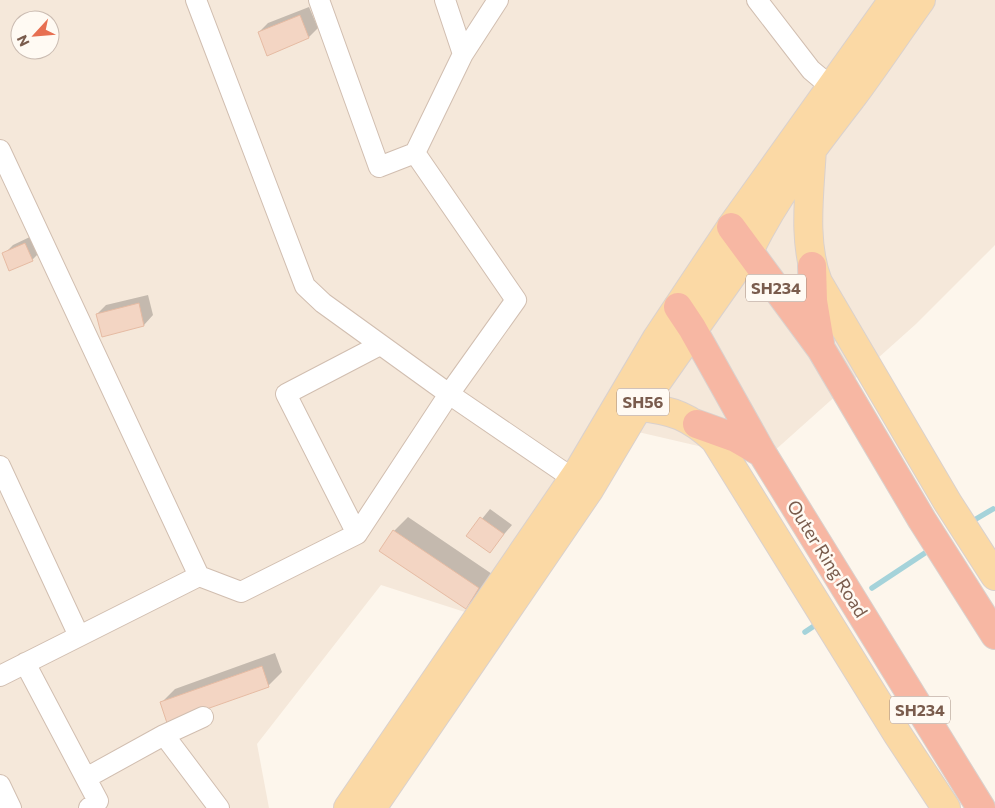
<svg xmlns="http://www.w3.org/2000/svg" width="995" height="808" viewBox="0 0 995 808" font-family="Commissioner,sans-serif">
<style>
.residential{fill:#f5e8da;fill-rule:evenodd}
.shadow{fill:#0003}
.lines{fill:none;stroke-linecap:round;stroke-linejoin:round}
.stream{stroke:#a5d3da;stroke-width:5.5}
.building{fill:#f3d5c3;stroke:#e6bba3}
.street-casing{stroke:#d1beb0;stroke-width:22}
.primary-casing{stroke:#dad1cd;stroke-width:30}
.highway-casing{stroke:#dad1cd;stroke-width:30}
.street{stroke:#fff;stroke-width:20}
.primary{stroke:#fbd9a5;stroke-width:28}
.highway{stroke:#f7b7a3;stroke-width:28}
.labels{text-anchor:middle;stroke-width:5;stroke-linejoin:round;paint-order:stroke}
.shield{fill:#fffaf3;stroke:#a28b7f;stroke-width:1}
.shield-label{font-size:16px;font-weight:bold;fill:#7a5c4d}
.street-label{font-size:18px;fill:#7a5c4d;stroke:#fffaf3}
</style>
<rect width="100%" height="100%" fill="#fdf6ec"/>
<path class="residential" d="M0,0H995V245L916,324L763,461L595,422L471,614L381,585L257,744L269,808H0ZM20,20H50V50H20Z"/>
<path class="shadow" d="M309,7L318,28L309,37L268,54L259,32L268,23Z
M34,235L41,251L32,260L4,254L13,245Z
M148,295L153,315L144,325L102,335L97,314L106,305Z
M490,509L512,525L489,552L468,536Z
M408,517L492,574L479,594L466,607L394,531Z
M275,653L282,672L269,685L168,721L161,703L175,689Z"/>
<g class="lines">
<path class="stream" d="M976,519L993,509
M872,588L931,549
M805,632L820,622"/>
</g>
<path class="building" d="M300,15L309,38L267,56L258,32Z
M25,243L33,261L9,271L2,253Z
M139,303L144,326L102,337L96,314Z
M480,517L504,534L490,553L466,536Z
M393,530L479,588L466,609L379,551Z
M262,666L269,687L167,723L160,702Z"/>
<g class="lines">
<g class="street-casing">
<path id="street" d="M196,0L305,286L323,303L449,394L516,300L415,153L463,54L498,0
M319,0L379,167L415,153
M445,0L463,54
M757,0L811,70L830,86
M0,150L199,576L241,592L357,534L449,394L584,486
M0,466L79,636
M357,534L286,394L380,345
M25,663L98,801L89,808
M0,676L199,576
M164,735L203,717
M86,778L164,735L219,808
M0,785L11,808"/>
</g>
<g class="primary-casing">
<path id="primary" d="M812,148C810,190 802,242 818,282L948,503L995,576
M639,407C673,410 690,417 715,440L898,735L946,808
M348,808L579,470L657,338L731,227L893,0
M372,808L589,490L633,416L749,251C776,195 815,145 853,96C876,65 898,32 921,0"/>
</g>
<g class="highway-casing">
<path id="highway" d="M731,227L821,349L922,520L995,635
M812,266L813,301L820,343
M678,307L692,328L762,453L981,808
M697,424L736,438L762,453"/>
</g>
<use href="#street" class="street"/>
<use href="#primary" class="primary"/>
<use href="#highway" class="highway"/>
</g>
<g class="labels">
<g class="shield">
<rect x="746" y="274.5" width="60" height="27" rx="4"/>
<rect x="617" y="388.5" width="52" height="27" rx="4"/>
<rect x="890" y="696.5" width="60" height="27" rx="4"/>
</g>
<g class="shield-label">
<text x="776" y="294">SH234</text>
<text x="643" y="408">SH56</text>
<text x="920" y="716">SH234</text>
</g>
<g class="street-label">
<text transform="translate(827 559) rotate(58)" y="6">Outer Ring Road</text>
</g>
</g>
<g transform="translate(35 35) rotate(244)"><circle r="24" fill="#fffaf3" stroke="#cabbb1"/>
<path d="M0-4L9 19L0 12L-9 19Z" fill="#e76f51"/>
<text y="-8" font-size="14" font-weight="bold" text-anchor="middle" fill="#7a5c4d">N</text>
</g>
</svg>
